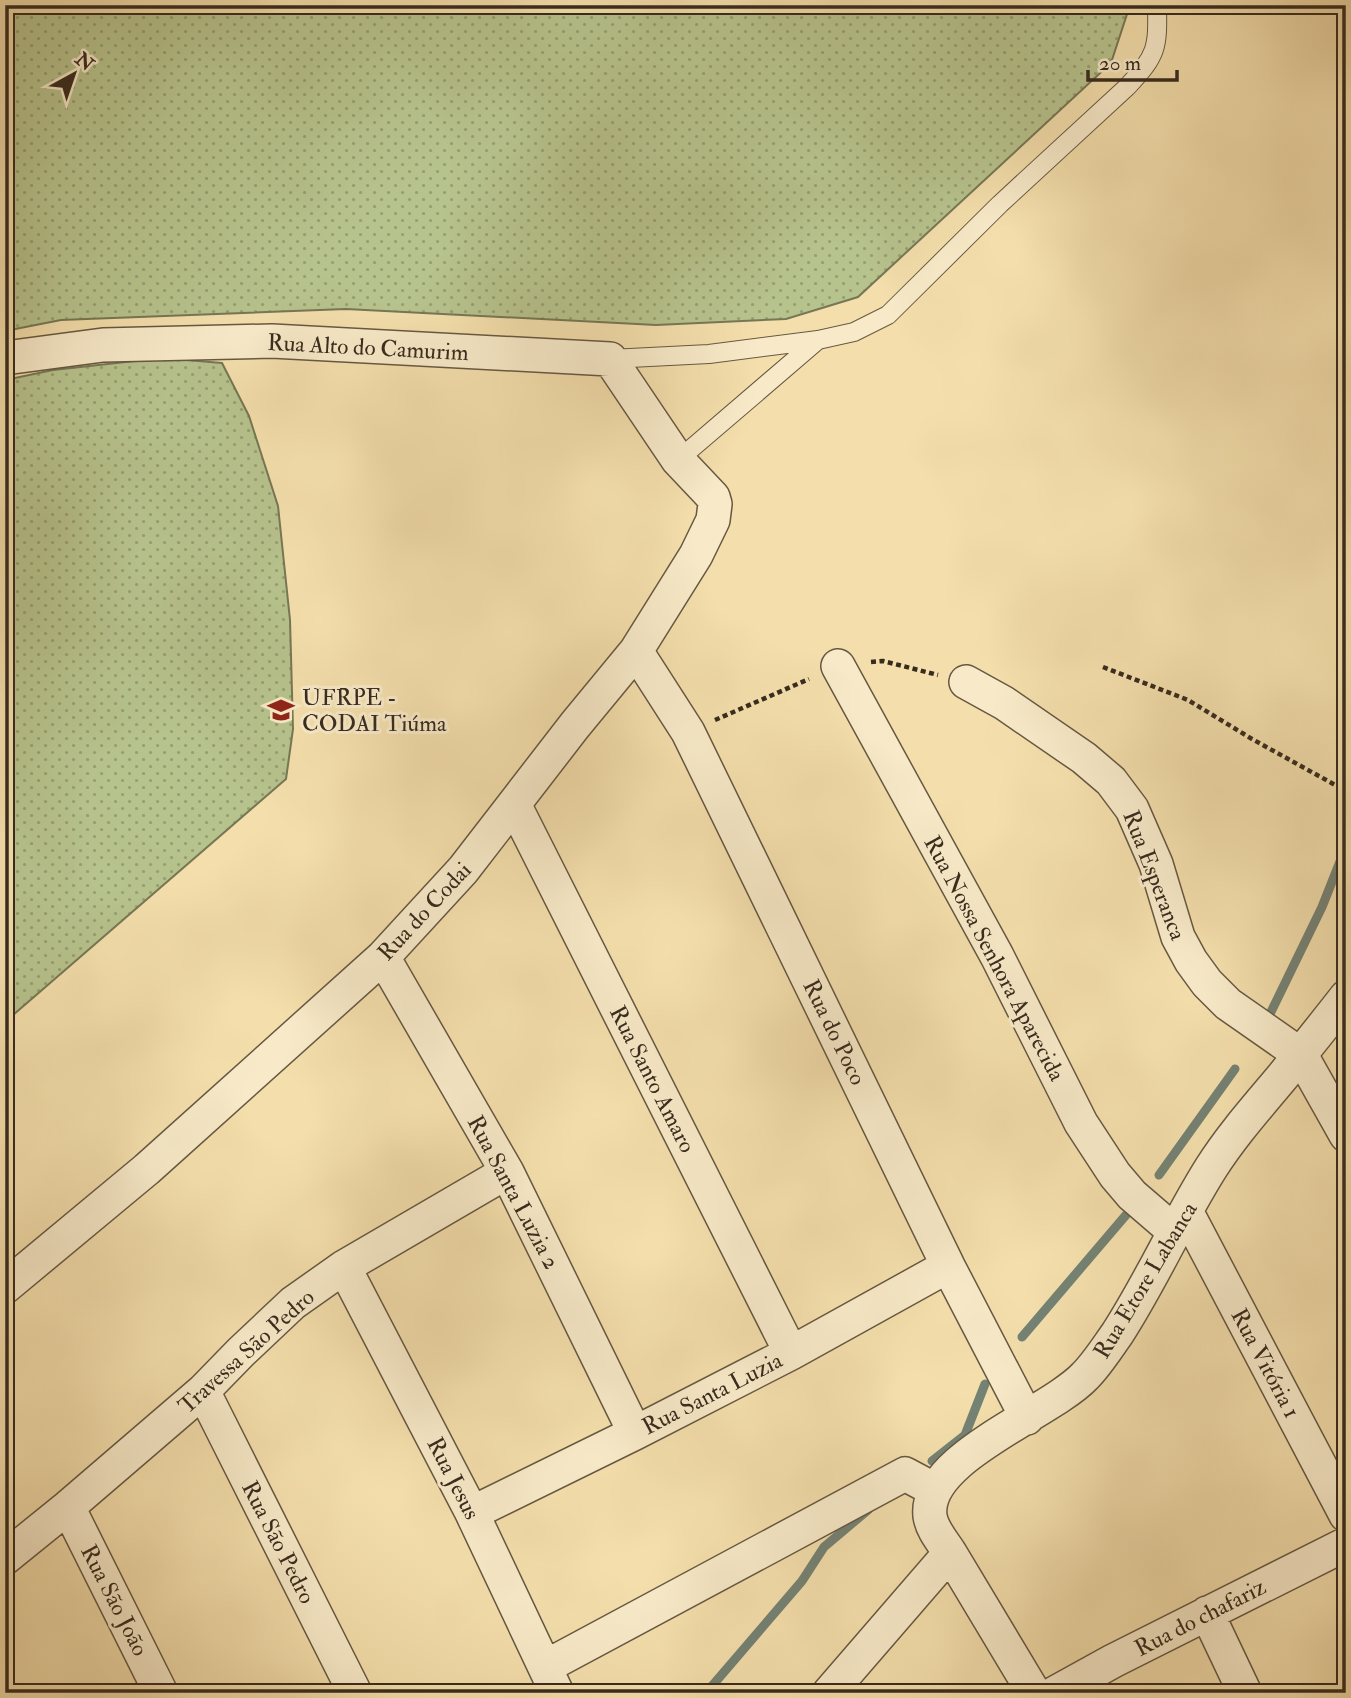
<svg xmlns="http://www.w3.org/2000/svg" width="1351" height="1698" viewBox="0 0 1351 1698" font-family="'IM FELL Double Pica',serif">
<style>
.grass{fill:url(#grass-dots);stroke:#777756;stroke-width:2}
.lines{fill:none;stroke-linecap:round;stroke-linejoin:round}
.stream{stroke:#748274;stroke-width:9}
.lane-casing{stroke:#665842;stroke-width:20}
.street-casing{stroke:#665842;stroke-width:36}
.path{stroke:#372b1e;stroke-width:4.5;stroke-dasharray:5 3.5;stroke-linecap:butt}
.lane{stroke:#f8eac9;stroke-width:18}
.street{stroke:#f8eac9;stroke-width:33}
.labels{text-anchor:middle;stroke-width:6;stroke-linejoin:round;paint-order:stroke}
.street-label{font-size:23px;fill:#372b1e;stroke:#f8eac9}
.poi-label{font-size:23px;fill:#372b1e;stroke:#f8eac9;text-anchor:start}
</style>
<defs>
<pattern id="grass-dots" width="8" height="8" patternUnits="userSpaceOnUse" patternTransform="scale(1.75)"><rect width="8" height="8" fill="#b7c38d"/><path d="M2 2h.1M6 6h.1" fill="none" stroke="#969f73" stroke-width="1.8" stroke-linecap="round"/></pattern>
</defs>
<rect width="100%" height="100%" fill="#f4dfac"/>
<filter id="stains"><feTurbulence type="fractalNoise" baseFrequency=".00286" numOctaves="4"/><feColorMatrix values="0 0 0 0 .2 0 0 0 0 .09 0 0 0 0 .02 0 0 0 .5 -.17"/></filter>
<radialGradient id="worn" r=".72"><stop offset=".6" stop-color="#630" stop-opacity="0"/><stop offset="1" stop-color="#630" stop-opacity=".3"/></radialGradient>
<path class="grass" d="M5,5H1130L1111,63L858,297L786,319L656,325L346,309L61,320L5,331Z
M162,358L222,363L249,416L278,506L290,620L293,729L286,779L5,1022V380L53,370Z"/>
<g class="lines">
<path class="stream" d="M1270,1014L1322,907L1343,854
M1159,1175L1235,1069
M1022,1337L1126,1215
M932,1461L965,1435L985,1384
M706,1693L802,1581L824,1547L868,1510"/>
<g class="lane-casing">
<path id="lane" d="M610,359L709,354L818,340L854,332L888,315L1000,204L1127,87C1157,55 1158,49 1157,5
M678,460L818,340"/>
</g>
<g class="street-casing">
<path id="street" d="M5,358L103,345L272,341L610,359L678,460L713,497L715,504L713,520L696,555L636,651L575,725L463,870L383,957L147,1169L5,1287
M636,651L688,732L948,1266L1027,1418
M838,666L997,956L1081,1123L1115,1175L1132,1195L1175,1232
M966,682L1004,703L1084,758L1111,781L1132,809L1156,864L1178,937L1191,961L1207,983L1228,1004L1301,1055L1346,1135
M515,806L791,1353
M383,957L507,1172L635,1433
M1186,1211L1346,1515
M344,1267L472,1513L557,1693
M203,1391L355,1693
M68,1507L161,1693
M472,1513L635,1433L791,1353L948,1266
M950,1553L1034,1693
M5,1558L68,1507L203,1391L241,1352L293,1303L344,1267L507,1172
M1207,1613L1245,1693
M545,1667L905,1474L935,1490
M829,1693L950,1553C943,1542 932,1530 930,1516C923,1458 1049,1414 1085,1376C1097,1364 1107,1348 1117,1334C1152,1280 1177,1222 1211,1168C1232,1135 1258,1106 1283,1076C1304,1050 1325,1024 1346,997
M1055,1693L1113,1661L1346,1544"/>
</g>
<path class="path" d="M871,662L883,661L938,675
M1103,667L1188,700L1252,739L1346,791
M715,720L809,679"/>
<use href="#lane" class="lane"/>
<use href="#street" class="street"/>
</g>
<defs>
<g id="university-bare" transform="scale(2.1)"><path d="M0-5L7-2L0 1L-7-2ZM-4 1L0 2.5L4 1V4Q0 6-4 4Z" fill="#8f2418" stroke="#f8eac9" stroke-width="2.5" paint-order="stroke"/></g>
</defs>
<g fill-rule="evenodd">
<use href="#university-bare" x="281" y="710"/>
</g>
<g class="labels">
<g class="street-label">
<text transform="translate(368 347) rotate(3)" y="8">Rua Alto do Camurim</text>
<text transform="translate(1155 875) rotate(69)" y="8">Rua Esperanca</text>
<text transform="translate(424 911) rotate(-47)" y="8">Rua do Codai</text>
<text transform="translate(995 958) rotate(62)" y="8">Rua Nossa Senhora Aparecida</text>
<text transform="translate(835 1032) rotate(64)" y="8">Rua do Poco</text>
<text transform="translate(653 1079) rotate(63)" y="8">Rua Santo Amaro</text>
<text transform="translate(514 1192) rotate(62)" y="8">Rua Santa Luzia 2</text>
<text transform="translate(1145 1280) rotate(-59)" y="8">Rua Etore Labanca</text>
<text transform="translate(246 1351) rotate(-42)" y="8">Travessa São Pedro</text>
<text transform="translate(1266 1363) rotate(62)" y="8">Rua Vitória 1</text>
<text transform="translate(712 1393) rotate(-27)" y="8">Rua Santa Luzia</text>
<text transform="translate(454 1478) rotate(63)" y="8">Rua Jesus</text>
<text transform="translate(279 1542) rotate(63)" y="8">Rua São Pedro</text>
<text transform="translate(115 1600) rotate(63)" y="8">Rua São João</text>
<text transform="translate(1200 1617) rotate(-27)" y="8">Rua do chafariz</text>
</g>
<g class="poi-label">
<text x="302" y="705">UFRPE -<tspan x="302" dy="26">CODAI Tiúma</tspan></text>
</g>
</g>
<rect width="1351" height="1698" fill="none" stroke="#f4dfac" stroke-width="28"/>
<rect x="7" y="7" width="1337" height="1684" fill="none" stroke="#372b1e" stroke-width="3.5"/>
<rect x="14" y="14" width="1323" height="1670" fill="none" stroke="#372b1e" stroke-width="2"/>
<g transform="translate(74 74) rotate(40)" stroke="#f8eac9" stroke-width="5" paint-order="stroke">
<path d="M0-5L12 26L0 18L-12 26Z" fill="#372b1e"/>
<text y="-10" font-size="19" font-weight="bold" text-anchor="middle" fill="#372b1e">N</text>
</g>
<path d="M1088 70v10h89v-10" fill="none" stroke="#372b1e" stroke-width="3.5"/>
<text x="1099" y="70" font-size="21" fill="#372b1e" stroke="#f8eac9" stroke-width="5" paint-order="stroke">20 m</text>
<rect width="100%" height="100%" filter="url(#stains)"/>
<rect width="100%" height="100%" fill="url(#worn)"/>
</svg>
